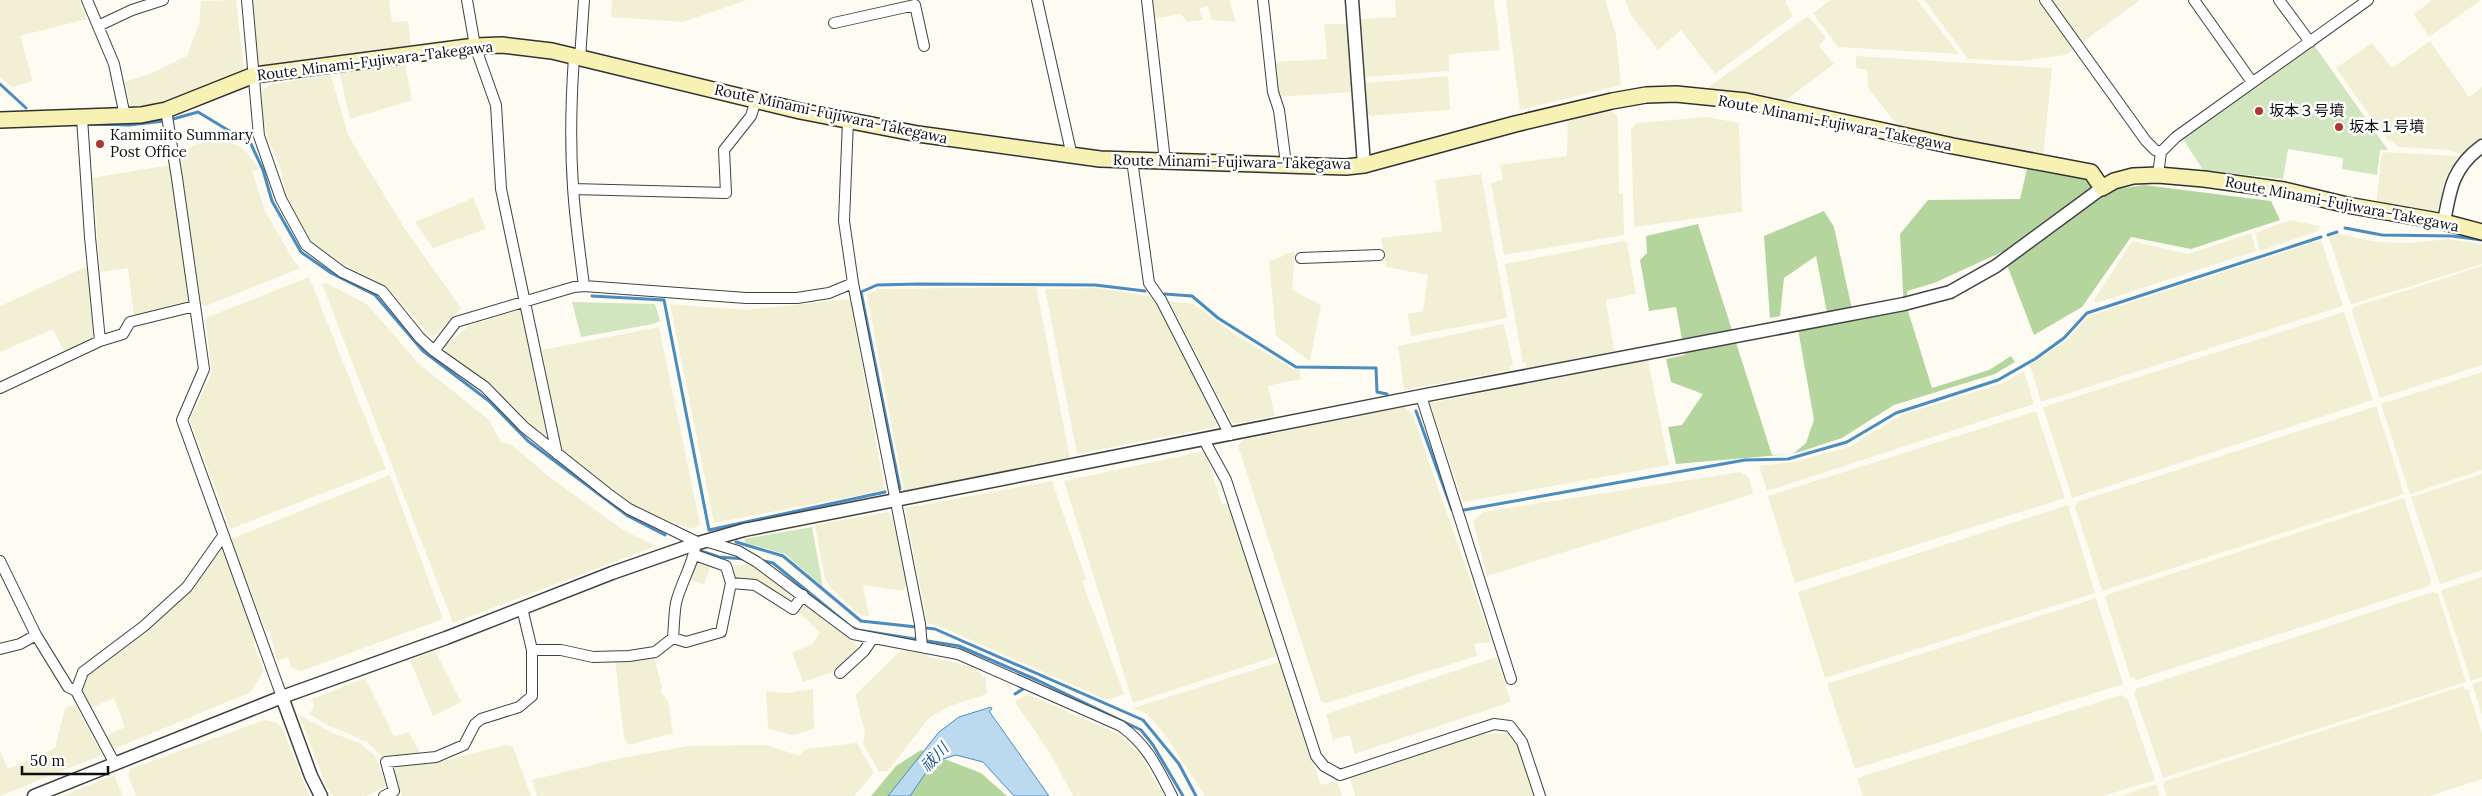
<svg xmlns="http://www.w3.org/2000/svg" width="2482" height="796" viewBox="0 0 2482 796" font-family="Lora,'Noto Sans JP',serif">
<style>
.farmland{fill:#f2f0d4}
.green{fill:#d1e5be}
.forest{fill:#b5d59f}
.water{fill:#bbdaf0;stroke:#4a8cc0}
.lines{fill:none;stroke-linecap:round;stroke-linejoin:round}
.stream{stroke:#4a8cc0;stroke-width:3}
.minor-casing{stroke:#424242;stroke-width:12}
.tertiary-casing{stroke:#424242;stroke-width:15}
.secondary-casing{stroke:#313131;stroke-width:18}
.minor{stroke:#fff;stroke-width:10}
.tertiary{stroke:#fff;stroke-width:12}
.secondary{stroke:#f7f2b4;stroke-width:15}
.poi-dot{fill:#b23435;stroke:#fff;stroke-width:2}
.labels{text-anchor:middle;stroke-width:5;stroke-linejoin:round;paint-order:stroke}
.street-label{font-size:15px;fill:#0f0f0f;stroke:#fff}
.poi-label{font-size:15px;fill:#0f0f0f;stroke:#fff;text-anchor:start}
.water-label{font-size:16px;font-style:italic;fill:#245f95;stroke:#fff}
</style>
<rect width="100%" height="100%" fill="#fefcf2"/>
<path class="farmland" d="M0,0H79L87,19L20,36L33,81L12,87L0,77Z
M236,0L244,70L146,108H135L130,104L124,82L152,73L187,56L199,24L201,1Z
M251,0H389L392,22L408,21L411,46L261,66L258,62Z
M612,0H747L683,22L611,17Z
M1151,0H1229L1236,22L1211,20L1208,5L1199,9L1203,20L1187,22L1181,14L1153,19Z
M1395,0H1494L1500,50L1449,54V71L1365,77L1361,19L1396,17Z
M1506,0H1605L1616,35L1621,85L1520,110Z
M1625,0H1787L1785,2L1793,16L1715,74L1681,30L1658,50L1631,15Z
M1831,0H1917L1959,54L1838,47L1813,13Z
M1924,0H2039L2074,49L2065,55L2020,61L1968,59Z
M2050,0H2140L2080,44Z
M2432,0H2481L2429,37L2414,14Z
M1808,16L1826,38L1819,46L1834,64L1782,103L1704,90Z
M1324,24H1347L1353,92L1278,97L1274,62L1327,59Z
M2430,41L2469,97L2482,87V138L2462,154L2448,150L2398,147L2394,142L2388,141L2336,68L2372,43L2392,68Z
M1856,56L2052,68L2043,158L1899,127L1868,88L1867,70L1856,68Z
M405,62L412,100L350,119L339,71Z
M331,75L348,135L403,226L461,308L432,338L386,286L343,264L312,242L302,229L287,197L280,166L267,138L266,127L263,126L262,90L272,84Z
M1448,76L1450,110L1366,116L1365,83Z
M1609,109L1617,115L1618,123L1619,194H1623L1624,235L1504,255L1491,183L1503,180L1500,165L1567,156L1568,119Z
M1707,117L1739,123L1742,212L1634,227L1631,129L1637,123Z
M208,140H225L242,148L254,162L259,170L252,171L265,211L294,261L301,268L206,306L201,305L179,152Z
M2382,152L2459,156L2446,176L2438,209L2432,213L2376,204Z
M170,165L189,301L187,304L134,316L128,268L100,272L95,203L93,201L91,178Z
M1481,174L1507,318L1411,336L1408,314L1423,311L1428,275L1386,267L1381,238L1442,231L1435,180Z
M473,198L486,229L433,248L415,222Z
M2290,220L2320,226L2318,231L2260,251L2255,233Z
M2251,233L2256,251L2096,303L2094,300L2132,241L2188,254Z
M2338,234L2378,242L2411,243L2447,239L2482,244V264L2353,304L2350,303L2329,238Z
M2321,240L2343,306L2041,402L2030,365L2066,341L2088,316Z
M1624,241L1627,243L1636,294L1606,300L1614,351L1526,369V363H1523L1505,264Z
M1295,252L1292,290L1321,305L1310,361L1276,336L1269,261L1281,257L1284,254Z
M88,266L94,334L91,342L65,354L53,329L0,352V306Z
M2482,266V365L2380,398L2352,311L2354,307Z
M309,277L386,469L230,529L190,420L212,372L205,318Z
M326,283L367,304L418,363L488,419L501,442L512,445L552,479L623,530L656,546L453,623L322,284Z
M1036,287L1070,458L904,491L867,295L878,289Z
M1098,288L1156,297L1216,422L1215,427L1077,454L1045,289Z
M850,299L885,490L714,523L670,304L746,310Z
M1169,301L1193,304L1239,337L1295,370L1299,369L1301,379L1268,386L1275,416L1233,424Z
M521,309L546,433L543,436L490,386L446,353L445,345L469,326Z
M2344,312L2373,400L2072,498L2043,407Z
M1504,324L1513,365L1509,366L1511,370L1404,390L1398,346Z
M659,327L700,524L692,529L652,515L624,499L561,449L542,350Z
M1648,360L1669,465L1463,502L1430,403Z
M2024,371L2034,404L1767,491L1759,466L1793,462L1849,447L1901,415L2003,383Z
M2482,372V470L2410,494L2381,404Z
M1404,406L1413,416L1492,642L1474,644L1477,656L1326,703L1321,701L1238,446L1243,440Z
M2374,407L2377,408L2404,494L2102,591L2075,507L2077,502Z
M2036,411L2065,498L1795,583L1768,496Z
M1205,451L1222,504H1228L1277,656L1133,703L1064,481Z
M1740,472L1748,476L1753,494L1487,576L1473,521L1483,512Z
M2482,474V570L2440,584L2411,497Z
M390,475L443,619L301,671L291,667L288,657L277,661L270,631H266L231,539Z
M1052,481L1086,579L1082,581L1124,694L1107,700L939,626L927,623L905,508Z
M2404,498L2431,580L2429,586L2136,680L2130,676L2105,597L2109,594Z
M2068,505L2095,593L1825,678L1798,592Z
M888,512L893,519L906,585L903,591L863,585L869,616L860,615L831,588L825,579L815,525Z
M223,548L256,641L253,643L264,670L251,692L114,749L106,736L125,727L114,698L91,708L82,692L89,673L150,628L189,590Z
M699,559L712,563L704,584L687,579L694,564Z
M733,565H750L794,596L786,601L735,580Z
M2482,577V677L2471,681L2441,590Z
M2433,592L2438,594L2466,682L2163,778L2134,693L2136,689Z
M2096,598L2123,684L1855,769L1827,684Z
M804,602L858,646L843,665L830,673L803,682L792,653L812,644L820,633L798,611Z
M435,651L461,702L433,716L410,660Z
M900,651L927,653L929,657L969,666L979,672L986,680L987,694L950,706L929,718L888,771L879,772L863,744L865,732L855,695Z
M654,656L662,687L661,693L668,701L673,733L628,745L624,737L615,661Z
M1496,657L1511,702L1354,754L1350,735L1333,740L1326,714Z
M1279,662L1321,785L1337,781L1342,796H1205L1166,736L1147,714L1133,708Z
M365,678L394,736L409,732L420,753L384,758L367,742L328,725L309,714L314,707L312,699Z
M2482,681V715L2472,684Z
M2463,686L2464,690L2468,689L2482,734V779L2430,796H2167L2163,785L2165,781Z
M813,689L814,729L793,735L768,729L766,691L786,693Z
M1027,694L1121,735L1139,753L1164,796H1073L1050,753L1015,702Z
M2121,695L2128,699L2155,780L2103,796H1863L1857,778Z
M75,705L102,755L0,796V750L8,769L55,748L65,708Z
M299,715L333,733L360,743L375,756L387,786L366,796H333L327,788Z
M264,720L275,722L283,729L309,796H136L128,775L130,769Z
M1510,733L1518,742L1535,796H1355L1350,777L1479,734Z
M857,743L874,773L854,796H537L532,780L612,760L688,746L766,745L800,756L805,749Z
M505,745L513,747L531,796H402L394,771L397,766L447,760Z
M114,775L123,796H62Z
M2156,784L2160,796H2120Z"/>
<path class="green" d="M2314,45L2388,150H2380L2377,175L2342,169L2343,158L2288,149L2283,179L2203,170L2183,139Z
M572,302L655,304L660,321L653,324L581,337Z
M812,527L823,587L785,554L746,543L744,539Z"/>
<path class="forest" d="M2027,169L2089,180L2111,190L2144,185L2271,201L2280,220L2191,249L2131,237L2082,307L2034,335L2002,252L1934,283L1907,291L1908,311L1932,388L1989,370L2011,356L2015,362L1995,374L1894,405L1842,438L1793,454L1676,464L1668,427L1682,425L1703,394L1671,382L1666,359L1685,355L1676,307L1649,311L1640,260L1647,253L1646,236L1698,224L1772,455L1793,454L1806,443L1814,420L1798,329L1829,323L1816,256L1784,278L1780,316L1770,318L1764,236L1824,211L1834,227L1854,318L1904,310L1900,234L1928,200L2020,199Z
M921,750L981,773L1007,796H871L896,766Z"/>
<path class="water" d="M991,707L992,709L989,711L1049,796H1014L983,762L956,755L933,762L910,796H888L939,732L959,717Z"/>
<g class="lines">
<path class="stream" d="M0,84L26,108
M173,119L198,112L251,144L263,170L272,201L301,252L331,273L375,295L423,351L489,401L528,441L628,516L665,535
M87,124L129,125L164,121
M2345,228L2382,235L2452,236L2482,240
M2328,235L2337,232
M1165,294L1192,296L1218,318L1296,367L1376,368L1377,392L1387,394
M592,296L664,300L709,530L885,492
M1416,411L1452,510
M900,489L861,292L877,285L918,284L1095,285L1145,291
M1464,510L1745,460L1788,459L1847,442L1896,413L1998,380L2035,359L2064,338L2087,313L2321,237
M736,542L783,556L861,621L935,629L1143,720L1179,764L1196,796
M701,551L719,557L745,559
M759,560L773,563L851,627L858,630L959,646L1037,680L1141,730L1153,745L1183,796
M1015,694L1023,689"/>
<g class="minor-casing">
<path id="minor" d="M87,0L114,64L125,116
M247,0L259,136L281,199L306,245L342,272L382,291L420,338L434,351L485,387L524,427L607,493L629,509L699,543
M467,0L475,46L496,105L501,189L557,454
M1037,0L1072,156
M1147,0L1165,161
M1263,0L1273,92L1279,110L1286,164
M2045,0L2146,141L2155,150L2161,152
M2194,0L2252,82
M2279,0L2310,42
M834,23L915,5L924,46
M98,26L132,10L163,0
M574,57C571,100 570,144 573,187C575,220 580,253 584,286
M580,58L584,0
M166,110L177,178L204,369L182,420L282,697
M848,120L844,221L853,283L920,624L922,647
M1132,160L1149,283L1161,300L1230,435
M2158,175L2161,152L2176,137L2368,0
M573,189L726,193L724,150L751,116L756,100
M1301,258L1379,255
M100,341L123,334L130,322L195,306
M434,351L456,322L574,287L584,286L746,298H797L829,293L853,283
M0,388L100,341L90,237L82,118
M1421,396L1511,679
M1204,440L1226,480L1316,756L1324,766L1340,775L1494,724L1510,726L1522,742L1540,796
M705,541L738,551L757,562L853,634L958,654L1121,726C1148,746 1157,767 1172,796
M0,561L36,635L20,644L0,649
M731,583L755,585L793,609L803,595
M36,635L68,687L76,691
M673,638L686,642L721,632L731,583L726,566L695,555
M532,650H561L593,657L629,656L655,652L673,638C674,626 674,614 676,603C680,584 696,559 695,544
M840,673L864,651L873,638
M115,764L76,691L83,672L144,626L187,587L223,536
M384,796L394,791L386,762L436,757L464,745L475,724L481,719L519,707L532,696V650L522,608"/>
</g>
<g class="tertiary-casing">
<path id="tertiary" d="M1352,0L1364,165
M2444,222C2450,188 2453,167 2482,146
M282,697L311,776L321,796
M34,796L282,697L446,638L612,573L695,544L744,530L1421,396L1904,304L1950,292L1996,266L2102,188"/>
</g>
<g class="secondary-casing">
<path id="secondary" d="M0,120L141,115L166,110L254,75L475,46L502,45L552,51L800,111L918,134L1100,159L1346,167L1364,165L1515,124L1612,101L1646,95L1676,94L1746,101L1953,146L2091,172L2102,188L2114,181L2133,176L2158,175L2204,179L2284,190L2347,205L2444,222L2482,232"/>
</g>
<use href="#minor" class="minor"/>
<use href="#tertiary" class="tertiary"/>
<use href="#secondary" class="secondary"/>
</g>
<g class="poi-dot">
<circle cx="2259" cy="111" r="5"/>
<circle cx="2339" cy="127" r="5"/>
<circle cx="100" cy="144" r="5"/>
</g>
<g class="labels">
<g class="street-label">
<text transform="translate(375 61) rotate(-7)" y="5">Route Minami-Fujiwara-Takegawa</text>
<text transform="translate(831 114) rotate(12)" y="5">Route Minami-Fujiwara-Takegawa</text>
<text transform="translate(1835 123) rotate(11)" y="5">Route Minami-Fujiwara-Takegawa</text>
<text transform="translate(1232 162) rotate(1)" y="5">Route Minami-Fujiwara-Takegawa</text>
<text transform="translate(2342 204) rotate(11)" y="5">Route Minami-Fujiwara-Takegawa</text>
</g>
<g class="poi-label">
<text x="2269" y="116">坂本３号墳</text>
<text x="2349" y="132">坂本１号墳</text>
<text x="110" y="140">Kamimiito Summary<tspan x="110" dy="17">Post Office</tspan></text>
</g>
<g class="water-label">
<text transform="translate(934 757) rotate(-47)" y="6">祓川</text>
</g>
</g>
<path d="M22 766v8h86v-8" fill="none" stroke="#0f0f0f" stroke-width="2.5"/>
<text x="30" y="766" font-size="15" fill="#0f0f0f" stroke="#ffffff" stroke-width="4" paint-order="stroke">50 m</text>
</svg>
